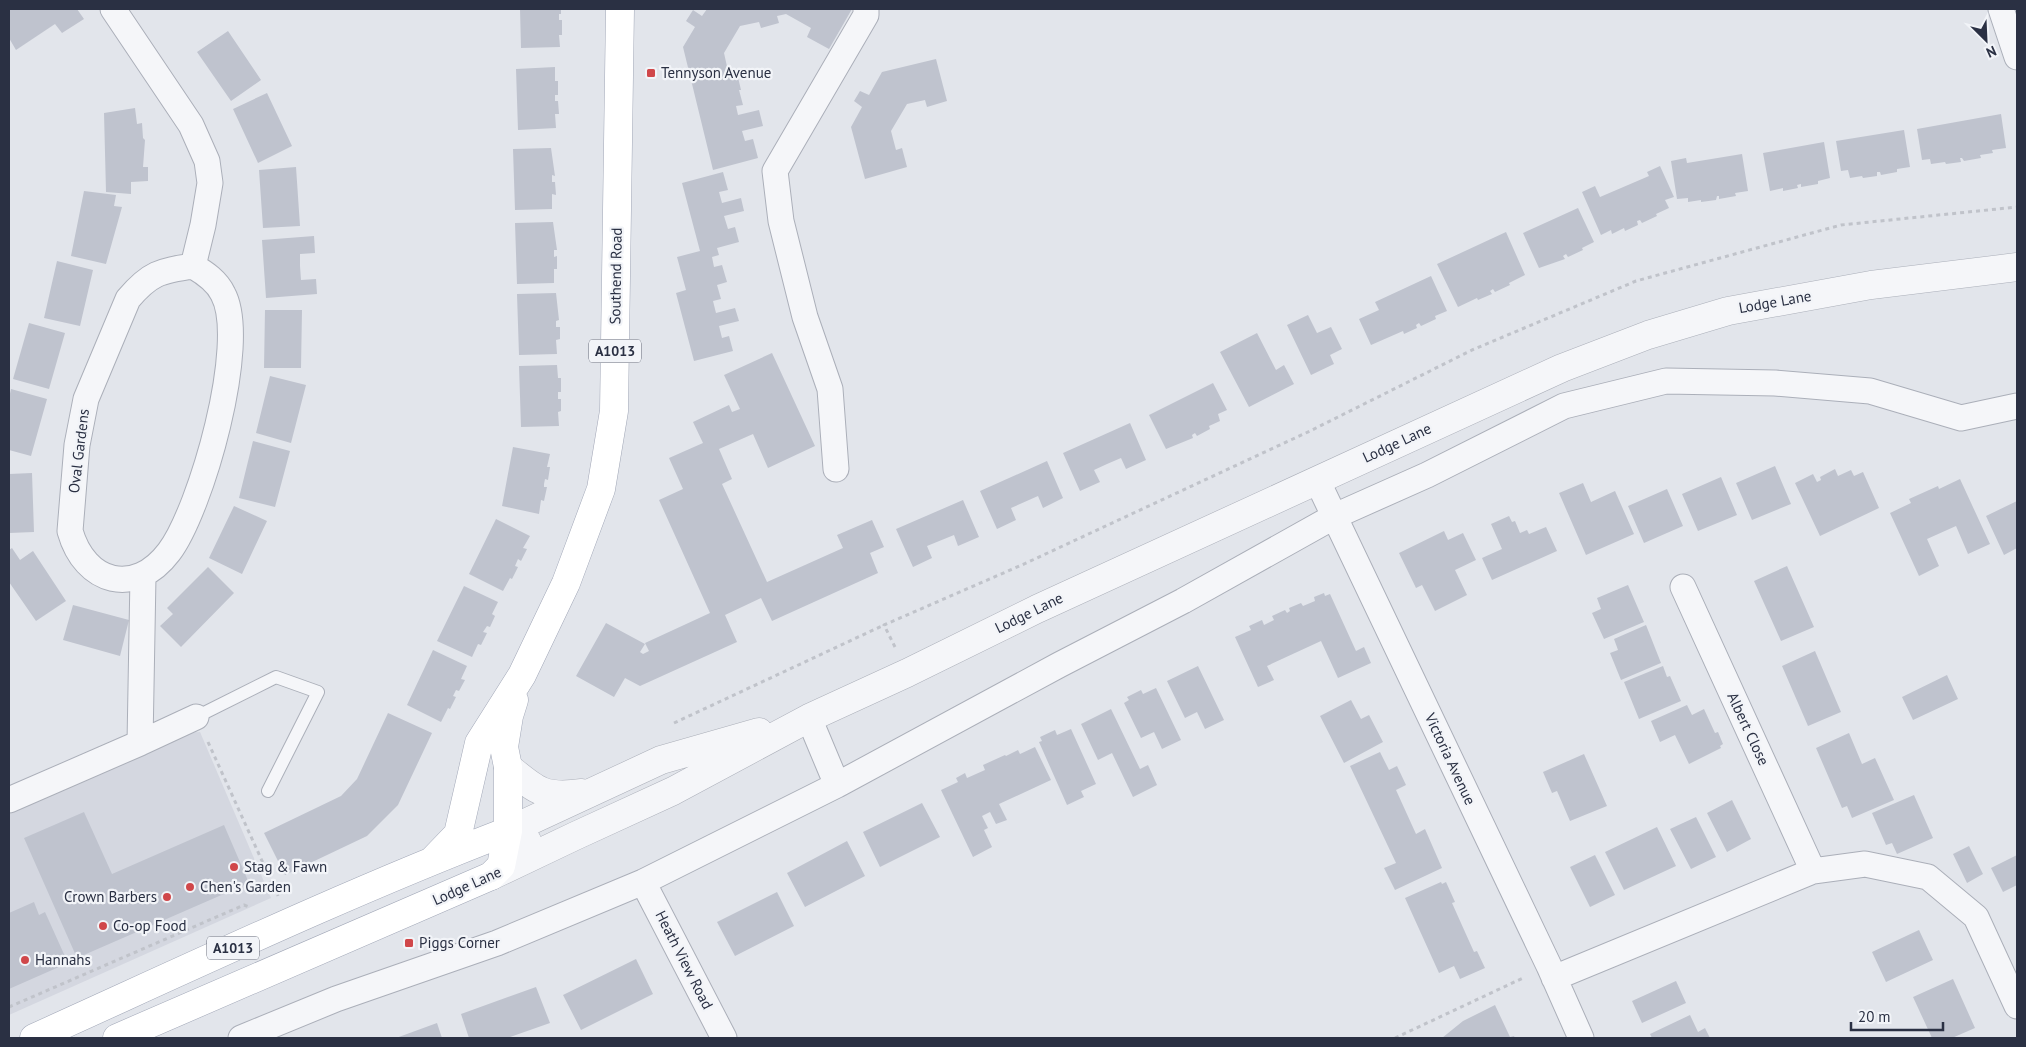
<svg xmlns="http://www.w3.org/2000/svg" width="2026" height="1047" viewBox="0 0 2026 1047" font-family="'PT Sans',sans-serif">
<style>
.built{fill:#d4d7e0}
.building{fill:#bfc3ce}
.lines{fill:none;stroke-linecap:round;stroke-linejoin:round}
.service-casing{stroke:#abafb9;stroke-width:14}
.minor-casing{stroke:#abafb9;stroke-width:27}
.tertiary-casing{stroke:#abafb9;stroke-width:29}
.primary-casing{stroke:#a1a7b7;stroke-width:29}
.path{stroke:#c0c3ca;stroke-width:3;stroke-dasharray:4 4;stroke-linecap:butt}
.service{stroke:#f5f6f9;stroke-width:12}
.minor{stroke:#f5f6f9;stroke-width:25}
.tertiary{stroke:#f5f6f9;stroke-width:28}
.primary{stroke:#fff;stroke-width:28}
.poi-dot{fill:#d0474a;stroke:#f2f4f8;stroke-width:2}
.labels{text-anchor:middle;stroke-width:4.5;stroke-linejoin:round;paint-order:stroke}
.shield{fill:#f2f4f8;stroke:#666b79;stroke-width:1}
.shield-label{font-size:14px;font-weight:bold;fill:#2a3043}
.poi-label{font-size:15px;fill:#2a3043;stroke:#f2f4f8;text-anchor:start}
.street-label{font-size:15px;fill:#2a3043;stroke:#f2f4f8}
</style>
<rect width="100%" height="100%" fill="#e2e5eb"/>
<path class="built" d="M200,732L271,898L9,1015V793L142,735Z"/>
<path class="building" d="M9,9H77L84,19L62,33L55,24L16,50L9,38Z
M520,9H561V14H559V20H562V35H559L560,47L521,48Z
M707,9H852L829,49L807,37L811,28L786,14L777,16L779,23L761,28L759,22L740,26L724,53L728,71L736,69L741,90H739L743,105L736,106L738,115L759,110L763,126L742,131L745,141L753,139L758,158L713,170L683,47L695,27L686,21L693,10L702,16Z
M228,31L261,80L231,101L197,52Z
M936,59L947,101L927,107L925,100L907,104L891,131L896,150L902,148L907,167L865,179L851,127L862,107L854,101L860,91L869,95L882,72Z
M555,67V81H558V95H555V101H558L559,114H555L556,128L518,130L516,69Z
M267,93L292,146L258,163L233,109Z
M135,108L137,124L142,123L143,138L145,140L143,167H148V181L131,182V194L106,192L104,113Z
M2001,114L2006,148L1992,150L1993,153L1980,155L1981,158L1964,161L1962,158H1960L1961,162L1946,164L1945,162L1931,164L1930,159L1922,160L1917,129Z
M1904,130L1910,167L1897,169V172L1881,175L1880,172H1877V176L1863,178L1862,176L1850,178L1848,170L1841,171L1836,141Z
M1824,142L1830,178L1818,181V184L1801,187V184L1797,185L1798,188L1783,191V188L1770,191L1763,153Z
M551,148L555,176L552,175V182H555L556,195L552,194V209L515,210L513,149Z
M1742,154L1748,191L1735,193L1736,196L1719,199V196H1717L1716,200L1701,202V200L1688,202V198L1677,199L1671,161L1686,158L1687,163Z
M1660,166L1674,197L1665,200L1669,208L1656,214L1657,216L1642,223L1640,220L1637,221L1638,225L1625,231L1624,228L1612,234L1611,230L1601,235L1582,192L1595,186L1600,197L1649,176L1647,172Z
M296,167L300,226L263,228L259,170Z
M723,172L728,190L719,192L722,203L741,198L744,211L724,216L728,229L735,227L739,242L717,248L719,255L712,257L714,267L722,265L727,282L717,285L721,299L713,301L716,313L735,308L739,321L719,326L722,338L729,336L733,351L694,361L676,293L686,290L677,257L700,251L682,183Z
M84,191L116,195L114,206L122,207L106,264L71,256Z
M1578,208L1594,242L1582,248L1583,250L1568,257L1566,254L1563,256L1565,259L1539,268L1523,233Z
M553,222L557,250H554V257L557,256V269H554V283L517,284L515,223Z
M1506,232L1525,275L1509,283L1510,285L1495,292L1493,289L1490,291L1492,294L1478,300L1477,298L1458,307L1437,264Z
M314,236L315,253L300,254V266L301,280L316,279L317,294L266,298L262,240Z
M57,261L93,270L80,326L44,318Z
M1431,276L1447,311L1435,316L1436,319L1421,326L1419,323L1416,325L1417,328L1404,334L1403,331L1371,345L1359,319L1379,310L1375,302Z
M556,293L559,320L556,321V327H560V339L556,340L557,354L519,355L517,294Z
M265,310H302L301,368H264Z
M1308,315L1317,333L1331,327L1342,349L1330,355L1334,364L1311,375L1287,325Z
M29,323L65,333L49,389L13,379Z
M1257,333L1276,370L1284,365L1294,384L1249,407L1220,352Z
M772,353L815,446L768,468L753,434L719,449L732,479L722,484L767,582L843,548L837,535L872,520L884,547L870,553L878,573L772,621L761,598L725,615L737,642L640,686L625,678L614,697L576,676L606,623L645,644L640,652L643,654L649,651L645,643L710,613L659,500L683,489L669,458L703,443L693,422L729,405L732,412L740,409L724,375Z
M557,365L558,378H561V392H558V399H561V411L558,412L559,426L521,427L519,366Z
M270,376L306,385L291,443L256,433Z
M1213,383L1227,410L1218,414L1220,421L1209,426L1210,429L1197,436L1195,433L1192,435L1193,438L1166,449L1149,415Z
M11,389L47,399L31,456L9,450V398Z
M1130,423L1146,460L1126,469L1121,458L1107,464L1094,470L1100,482L1080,491L1063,453Z
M253,441L290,451L275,507L239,498Z
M513,447L550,454L547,467H550L548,480L545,479L544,484V487H547L544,501L541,500L539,514L502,506Z
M1047,461L1063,498L1043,508L1038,496L1011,508L1016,520L997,529L980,491Z
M1775,466L1791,504L1752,520L1736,483Z
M1835,469L1838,476L1851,470L1854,476L1863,472L1879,508L1820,536L1795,483L1813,474L1817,482L1821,480L1820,477Z
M32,473L34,532L9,533V474Z
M1721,477L1737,515L1698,531L1682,494Z
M1960,479L1990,544L1968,554L1956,526L1927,539L1939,566L1919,576L1890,513L1911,503L1909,499L1938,486L1939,489Z
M1583,483L1591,502L1615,491L1634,534L1586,555L1559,493Z
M1667,489L1683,526L1644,543L1628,506Z
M963,500L979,537L958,546L954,535L927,546L932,558L913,567L896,529Z
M2017,501V548L2004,555L1986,516Z
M234,506L267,521L242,574L209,558Z
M1509,516L1512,522L1515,521L1520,533L1527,530L1529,534L1546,527L1557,551L1492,580L1482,558L1502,549L1491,524Z
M496,519L530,536L523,548L527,549L521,561L518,559L515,566L518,567L512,579L510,578L503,591L469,574Z
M1444,531L1448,540L1463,533L1476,560L1455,570L1467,595L1435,611L1422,585L1416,588L1399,553Z
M12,548L20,560L33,551L66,601L36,621L9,582V550Z
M1787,566L1814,627L1781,641L1754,581Z
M208,567L234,593L181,647L160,626L173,614L167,608Z
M1628,585L1644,622L1604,639L1592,613L1601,609L1597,598Z
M464,586L498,602L492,614L495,616L490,627L487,626L483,632L487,633L481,645L478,644L472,657L437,641Z
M1324,593L1325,596L1330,594L1356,651L1364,647L1371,663L1338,678L1321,641L1267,666L1274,680L1258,687L1235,637L1251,630L1249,626L1262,620L1264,625L1274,620L1272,616L1285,610L1287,613L1290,611L1289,608L1301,603L1303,606L1315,601L1314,597Z
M73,605L129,620L120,656L63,640Z
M1646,625L1661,663L1621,680L1610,653L1618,650L1614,639Z
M433,650L467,666L461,679L465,680L459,691L456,690L453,696L456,697L450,709L448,708L441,722L407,705Z
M1815,651L1841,712L1808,726L1782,666Z
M1198,666L1224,720L1205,729L1197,712L1185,718L1167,681Z
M1663,666L1667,677L1670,676L1681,701L1639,719L1624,682Z
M1947,675L1958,699L1913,720L1902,697Z
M1156,688L1181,740L1162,749L1154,732L1141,738L1124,703L1129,700L1127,697L1141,690L1143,694Z
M1351,700L1361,719L1369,715L1383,742L1344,763L1320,716Z
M1687,705L1692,715L1704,709L1715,733L1718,732L1723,744L1720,746L1721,748L1689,764L1675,735L1660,742L1651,721Z
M1111,709L1140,769L1148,765L1157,785L1133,797L1112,753L1098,760L1081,724Z
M388,713L432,733L398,805L367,836L285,875L264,833L341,796L357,779Z
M1071,729L1096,784L1081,791L1084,797L1067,805L1039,742L1042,741L1040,737L1055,730L1057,735Z
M1849,733L1862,764L1875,758L1894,800L1852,818L1847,806L1842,808L1816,748Z
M1035,747L1051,780L999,804L1007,820L996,824L990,812L982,816L988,828L984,830L992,847L973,857L941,790L958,782L956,778L965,773L967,778L985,770L983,765L1005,755L1006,756L1018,750L1020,754Z
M1380,752L1389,770L1397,766L1406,785L1396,790L1416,834L1425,829L1442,868L1395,890L1384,868L1396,863L1350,766Z
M1584,754L1607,806L1570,821L1557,791L1552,793L1543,772Z
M1914,795L1933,838L1897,854L1892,843L1886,845L1872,813Z
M1732,800L1751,839L1727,852L1707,813Z
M922,803L940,837L880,867L863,832Z
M84,812L112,874L224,825L249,883L77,958L24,838Z
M1696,817L1716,857L1691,869L1670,829Z
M1657,827L1676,866L1624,890L1605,852Z
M847,841L865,876L805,907L787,873Z
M1969,846L1983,874L1967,883L1953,854Z
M1595,855L1615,895L1590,907L1570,867Z
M2017,855V885L2003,892L1991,868Z
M1441,882L1442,884L1446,882L1455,902L1452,903L1465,932L1474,952L1477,951L1485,968L1460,979L1454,966L1439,973L1405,898Z
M777,892L794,926L735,956L717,922Z
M34,902L39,915L45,912L68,963L9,989V913Z
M1919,930L1933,960L1886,982L1872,952Z
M636,959L653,994L581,1030L563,995Z
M1953,979L1975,1028L1952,1038H1932L1913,997Z
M1676,981L1686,1003L1642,1023L1632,1001Z
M536,987L550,1023L507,1038H469L461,1014Z
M1495,1005L1510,1037L1514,1036L1515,1038H1442L1463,1021Z
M1690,1015L1698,1032L1705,1028L1710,1038H1652L1650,1034Z
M437,1023L442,1038H396Z"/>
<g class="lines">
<g class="service-casing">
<path id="service" d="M196,717L276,677L318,692L268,791"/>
</g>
<g class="minor-casing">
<path id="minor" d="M113,9L191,125L207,161L210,183L203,225L193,266
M2001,9L2017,57
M193,266C205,273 217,281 223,294C249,342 201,510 169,552C135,597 85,584 70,531L77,445L86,399L128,299C150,273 160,271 193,266Z
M836,469L830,389L805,317L781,221L775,171L866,15V9
M1317,480L1549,966L1581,1038
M143,576L140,743L196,717
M1683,587L1813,871
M809,718L837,785
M9,800L140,743
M643,882L724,1038
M1554,978L1813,871L1865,864L1928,877L1976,917L2017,1006
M241,1038L336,999L497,943L643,882L837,785L1059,665L1183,601L1335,516L1427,475L1564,406L1666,381L1775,383L1870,391L1961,418L2017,406"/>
</g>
<g class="tertiary-casing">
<path id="tertiary" d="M508,767C537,791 543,798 582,793
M527,841H523L508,831L661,760L759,732
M491,876L575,836L673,791L809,718L907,673L1037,609L1562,368L1648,335L1728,311L1871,285L2017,267"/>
</g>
<g class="primary-casing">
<path id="primary" d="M433,860L458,834L479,743L522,675L566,583L601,489L614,411L620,9
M34,1038C191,967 347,893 508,831
M117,1038L491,876L501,866L508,831V767L504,747L509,716L514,700"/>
</g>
<path class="path" d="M895,647L884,625L1024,564L1310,431L1472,350L1636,281L1841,225L2017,207
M674,723L884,625
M208,742L278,896
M9,1007L244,905L249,907
M1395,1038L1523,978"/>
<use href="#service" class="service"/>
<use href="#minor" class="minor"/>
<use href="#tertiary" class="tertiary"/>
<use href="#primary" class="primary"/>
</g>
<g class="poi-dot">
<rect x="646" y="68" width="10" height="10" rx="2.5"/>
<circle cx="234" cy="867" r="5"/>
<circle cx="190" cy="887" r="5"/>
<circle cx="167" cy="897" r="5"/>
<circle cx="103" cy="926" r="5"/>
<rect x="404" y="938" width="10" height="10" rx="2.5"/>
<circle cx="25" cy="960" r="5"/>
</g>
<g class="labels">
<g class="shield">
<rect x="589" y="339.5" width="52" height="23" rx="4"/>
<rect x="207" y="936.5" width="52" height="23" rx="4"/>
</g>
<g class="shield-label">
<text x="615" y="356">A1013</text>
<text x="233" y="953">A1013</text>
</g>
<g class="poi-label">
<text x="661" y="78">Tennyson Avenue</text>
<text x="244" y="872">Stag &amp; Fawn</text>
<text x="200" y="892">Chen's Garden</text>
<text x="157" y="902" text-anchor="end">Crown Barbers</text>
<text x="113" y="931">Co-op Food</text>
<text x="419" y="948">Piggs Corner</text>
<text x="35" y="965">Hannahs</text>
</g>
<g class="street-label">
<text transform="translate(616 276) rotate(-89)" y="5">Southend Road</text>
<text transform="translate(1775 302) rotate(-10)" y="5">Lodge Lane</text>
<text transform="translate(1397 443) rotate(-25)" y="5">Lodge Lane</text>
<text transform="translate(79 451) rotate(-83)" y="5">Oval Gardens</text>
<text transform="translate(1029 613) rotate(-26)" y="5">Lodge Lane</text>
<text transform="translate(1748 729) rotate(65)" y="5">Albert Close</text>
<text transform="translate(1450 759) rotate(65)" y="5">Victoria Avenue</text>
<text transform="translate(467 886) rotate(-24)" y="5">Lodge Lane</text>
<text transform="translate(684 960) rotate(63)" y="5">Heath View Road</text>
</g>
</g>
<rect width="2026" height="1047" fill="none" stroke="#2a3043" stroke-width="20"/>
<g transform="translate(1986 40) rotate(156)" stroke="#f2f4f8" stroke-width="4" paint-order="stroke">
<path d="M0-4L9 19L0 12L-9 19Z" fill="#2a3043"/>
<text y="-8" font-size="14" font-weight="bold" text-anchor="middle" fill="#2a3043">N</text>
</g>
<path d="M1851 1022v8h92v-8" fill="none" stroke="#2a3043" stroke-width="2.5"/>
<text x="1858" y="1022" font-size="15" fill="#2a3043" stroke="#f2f4f8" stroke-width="4" paint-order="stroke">20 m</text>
</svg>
